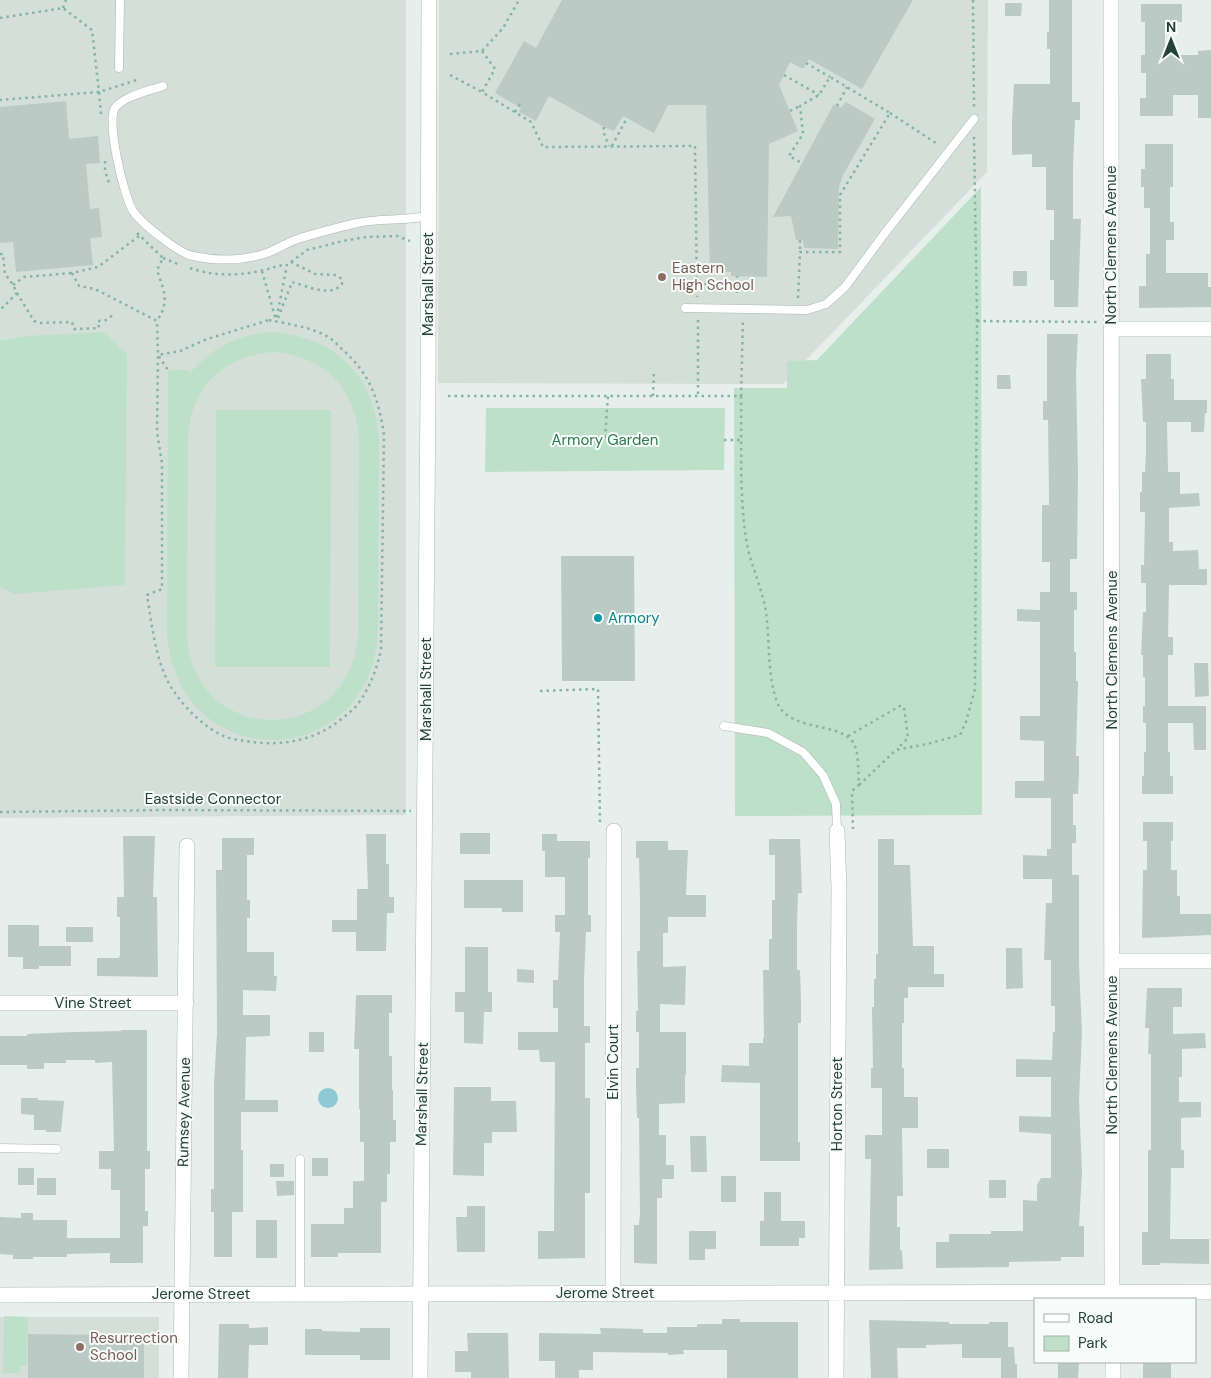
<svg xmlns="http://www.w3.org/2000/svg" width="1211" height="1378" viewBox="0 0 1211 1378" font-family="'DM Sans',sans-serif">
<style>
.built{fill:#d4dfda}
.green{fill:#bfe0c8;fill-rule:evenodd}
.water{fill:#8ec9d4}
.building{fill:#bbcac4}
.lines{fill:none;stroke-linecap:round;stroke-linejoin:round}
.service-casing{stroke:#a8b8b2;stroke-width:9}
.minor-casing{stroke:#a8b8b2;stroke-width:16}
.tertiary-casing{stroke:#a8b8b2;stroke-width:16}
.path{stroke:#86b3a5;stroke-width:2.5;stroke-dasharray:2.5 4;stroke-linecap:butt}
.service{stroke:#fff;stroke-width:8}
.minor{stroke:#fff;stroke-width:15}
.tertiary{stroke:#fff;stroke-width:15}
.education-dot{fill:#8d6e63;stroke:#f7fbf9;stroke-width:2}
.culture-dot{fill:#0f9aa8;stroke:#f7fbf9;stroke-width:2}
.labels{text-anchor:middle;stroke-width:4;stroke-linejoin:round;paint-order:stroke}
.street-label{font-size:15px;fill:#24423a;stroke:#f7fbf9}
.education-label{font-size:15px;fill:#785e54;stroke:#f7fbf9;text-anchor:start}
.park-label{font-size:15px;fill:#2d7a4b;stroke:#f7fbf9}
.culture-label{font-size:15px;fill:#0d838f;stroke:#f7fbf9;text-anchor:start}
</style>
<rect width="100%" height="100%" fill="#e6efeb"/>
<path class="built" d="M0,0H406V815L0,818Z
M439,0H988L987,172L783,384L438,383Z
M0,1317H159V1378H0Z"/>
<path class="green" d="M981,187L982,815L735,816L734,388H787V361L817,360Z
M103,332L127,354L125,585L14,594L0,587V341L27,336Z
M274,332C336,338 374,375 379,438L378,636C365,776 177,774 167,634L168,370H188L189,374C213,347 237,334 274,332ZM274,352C324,356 355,388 359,438L358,636C348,749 193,747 187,635L188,436C192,386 224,355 274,352Z
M486,408H725L724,470L485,472Z
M216,410H331L330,667H215Z
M4,1316L28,1317L27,1366H20V1373H3Z"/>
<path class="water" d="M318 1098a10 10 0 1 1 20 0a10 10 0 1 1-20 0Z"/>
<path class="building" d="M562,0H913L862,89L809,59L803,69L790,62L779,85L798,131L769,144L767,277L731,276V272H710L706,105H668L654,133L623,116L614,131L604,127L549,96L536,121L519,112L521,108L495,93L524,41L536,48Z
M1049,0H1072V102H1080V120H1075L1073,167V219H1081L1078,307H1054V280H1050V240H1054V210H1046V167H1032V154L1012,155V122L1014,84H1050V49H1047V32H1049Z
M1005,3H1022L1021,16H1005Z
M1141,4H1182V22H1165V55H1198V51L1211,50V118H1198V95H1173V116H1140V98H1146V73H1141V55H1145V22H1141Z
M66,101L69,139L98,136L100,163L86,164L90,209L99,208L102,237L90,238L93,265L16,272L13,242L0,243V107Z
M846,102L875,119L843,175L839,187L838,249L804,248L803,240H796L791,216L773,217L834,104L841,108Z
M1145,144H1173V187H1170V222H1174V240H1166V273H1208V287H1211V307L1139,308V286H1146V254H1150V208H1144V187H1141V169H1145Z
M1013,271H1027V286H1013Z
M1047,334H1078L1076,373L1078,473L1077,559H1070V592H1077V610H1074V652H1076V681H1078L1076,756H1079V774L1078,794H1073V825H1076V843H1072V875H1079V965L1082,1032L1079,1100L1082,1172L1079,1226H1084V1257H1061V1261L1009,1262V1267L936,1268V1242H949V1234H991V1231H1023V1200L1037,1201V1185L1041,1178H1051V1134L1019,1132V1116L1051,1117V1077H1016V1059L1052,1060L1053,1032H1055V1006H1051V960H1044L1046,903H1052V879H1023V855L1047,856V849H1051V798H1015V781H1044V741L1020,740V716H1040V622L1017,621V609L1040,610V592H1050V562H1042V505H1049V497L1048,420H1043V401H1047Z
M1146,354H1171V379H1174V400H1207V413H1205L1204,432H1191V422H1167L1168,472H1180V494L1199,493L1200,506L1169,508V542H1173V551L1198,550L1199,569H1207V585H1169L1168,637H1173V655H1168V706H1206V750H1194L1193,723H1168V752H1170V776H1173V794H1142V776H1144V752H1146V723H1143V706H1145V677H1143V655H1141L1143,612H1146V583H1141V565H1144L1145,512H1140V492H1142V472H1145L1146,450V422H1143L1141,379H1146Z
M997,375H1010L1011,389H997Z
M561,556H634L635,681H562Z
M1194,663H1208L1209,696L1195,697Z
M1143,822H1173V841H1171V870H1177V896H1180V914H1211V935L1142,938L1143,870H1147V841H1143Z
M460,833H490V854H460Z
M366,834H386V864H389V897H394V913H387L386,951H356V932H332V920H357V889H368Z
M542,834H557V841H590V858H588V915H591V932H586L584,981V1026H590V1043H585V1098H590V1193H585V1258L538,1259V1231H554L555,1062H540L539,1050H518V1032H558V1008H553V980H558L560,932H555V915H565V877H545V851H542Z
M123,836H155L153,897H157L158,977L97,976V958H119L120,955V917H117V897H124Z
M222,838H254V855H247V900H250V918H247V952H274V976H277L276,991L243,990V1015H270V1036L246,1037L245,1100H278V1112H241V1150H243V1212H232V1257H214V1212H211V1189H214V1085L217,1032L216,870H222Z
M769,839H800L802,893H798L797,923V970H800L801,1001V1023H798V1142H800V1161H760V1083L721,1082L722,1065L749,1066V1043H763V1038H764L763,970H769V939H772V900H775V855H769Z
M878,839H894V865H910L913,946H934V974H944V987H908V998H904V1023H902V1068H904V1097H918V1128H902L903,1196H897V1227H900V1250H902L903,1269L869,1270L871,1159H865V1135H882V1088H871V1068H873L872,1007H874V979H876V954H878Z
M636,841H668V850H688L686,895H706V917H668V933H663V967L686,966L685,1005L660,1004V1032H686V1075H685V1103L659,1104V1135H666V1165H674V1179H662V1198H657V1264L634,1263V1225H639L640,1213L639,1118H637L636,1086V1068H639V1032H636V1011H638L637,951H640V898L639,858H636Z
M464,880H523V912H502V908H464Z
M8,925H39V946H71V966H39V969H23V957H8Z
M66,927H93V942H66Z
M465,947H488V992H492V1012H484L483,1044L464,1043V1012H455V992H465Z
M1006,948H1022L1023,988L1006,989Z
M517,969L534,970V983L517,982Z
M1147,988H1182V1007H1173V1034L1205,1033L1206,1048L1182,1049V1077H1179V1102H1201V1117L1181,1118V1150H1184V1168H1171L1170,1239H1209V1264L1160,1263V1265H1142V1232H1148V1150H1151V1054H1148L1149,1028H1145Z
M356,995H392V1013H389V1056H392V1090H393V1120H396V1142H390V1174H387V1202H381V1253H338V1257H311V1224H344V1208H353V1181H364V1142H360V1109H359V1049H354Z
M121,1030H147V1151H150V1169H145V1211H148V1226H143V1263H110V1253L67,1254V1257H33V1259H13V1255L0,1254V1217L21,1218V1213H33V1220H67V1238H120V1190H111V1169H99V1151H114L112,1062L95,1063V1060H66V1063H44V1069H27V1065H0V1036H27V1034L74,1032L121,1031Z
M309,1032H324V1052H309Z
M454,1087H491V1101H516L517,1132H492V1143H484V1176L453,1175Z
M21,1098H38V1100L64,1101L61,1132H46V1130H34V1115L21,1114Z
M690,1136H706L707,1172H691Z
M927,1149H949V1168H927Z
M312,1158H328V1176H312Z
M270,1164H284V1177H270Z
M18,1168H34V1185H18Z
M721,1176H736V1202H721Z
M37,1178H56V1195H37Z
M989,1180H1006V1198H989Z
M276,1181H294V1195L277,1196Z
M764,1192H781V1221H805V1238H799V1246H760V1221H764Z
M467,1206H485V1252H457L456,1217H467Z
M256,1220H277V1258H256Z
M689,1231H716V1249H705V1260H689Z
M722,1319H740V1322H798V1378H727V1350H683L684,1354L668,1355V1353L593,1352V1370H579V1378H555V1361H539V1333L601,1334L600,1328L643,1329V1333H667V1327H697V1324H722Z
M869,1320L949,1322V1324H989V1322H1008V1347H1014L1015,1364H1017V1378H1001V1358H962V1344L926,1345V1348H897L898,1378H871Z
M219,1324H249V1328L268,1327V1345H249L248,1378H218Z
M360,1328H390V1360H360V1355H305V1329H322V1331L360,1332Z
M467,1333H508L509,1378H471V1372H455V1351H468Z
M28,1334L111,1335L109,1340H136V1343H144V1378H28Z
M1058,1362H1079L1078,1378H1058Z
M1143,1363H1171V1378H1143Z"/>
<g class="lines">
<g class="service-casing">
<path id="service" d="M119,68L120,0
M163,86C149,91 123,96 115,108C106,122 124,197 133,211C141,223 178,253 193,256C216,261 240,261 264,254C274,251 284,244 295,240C315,233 336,228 357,223C380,218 405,221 428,216
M685,308L807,310L826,304L845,287L885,233L974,119
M724,726L768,733L803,752L823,775L836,804L837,831
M0,1148L57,1149
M300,1159V1294"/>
</g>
<g class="minor-casing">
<path id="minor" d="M1111,0L1112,1299
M1111,329H1211
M1112,961H1211
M0,1003H186
M613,1292L614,831
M0,1295L1211,1292
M1113,1362V1378
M181,1378L187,846
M836,1378L839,888L837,831"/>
</g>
<g class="tertiary-casing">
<path id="tertiary" d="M420,1378L428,388L429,0"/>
</g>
<path class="path" d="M973,0L974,108
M63,8L66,0
M0,18L63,8L92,30L99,92L0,100
M482,51L495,69L482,92L531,122L543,147L695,146L697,297
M450,54L482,51L503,28L519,0
M806,63L830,77
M450,75L482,92
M784,75L819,95
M837,106L847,87
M790,111L800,106
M515,112L520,104
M890,113L939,145
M101,114L99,92L137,80
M604,127L603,131L609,146
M612,146L627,118
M105,161V171L109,183
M137,233L163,258L157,270C164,292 170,301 157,321
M139,236L98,267L72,273L79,286L95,289L157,321L158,355L168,370
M800,240V251
M0,254H3L5,274L13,285L17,293L0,310
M163,258L180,265
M291,262L307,250L343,241L366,237L397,236L410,241
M190,268C212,276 237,276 260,271C270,269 277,265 287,265L276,321
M262,271L276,320
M698,284H737V297
M737,284V276
M13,285L24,277L72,273
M17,293L34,321L40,323L72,322L74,329L99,328L98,321L106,320L113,315
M798,298L800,252H840V195L890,113L830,77L819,95L800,106L803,134L789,156L802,163
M278,318L292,282C307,286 331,298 342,284V279L336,275L315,274L291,262L288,264
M269,320C287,324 312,327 328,337C334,340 338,346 343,350C370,374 379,400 384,435L381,649C377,669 370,687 358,704C354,709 349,713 344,717C316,741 281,747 245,741C239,740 232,739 226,737C206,729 187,710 175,693C156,668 152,625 147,595L162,589V463L157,432L158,355L180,351L207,339Z
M698,320V396
M977,321L1098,322
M448,396H741L743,319
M653,396L654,370
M741,396C742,444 739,492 746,539C750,564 762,587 766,612C770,642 767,674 777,702C789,733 842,721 854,744C859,752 858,775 859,785L852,791L853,829
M605,438L608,396
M724,440H742
M540,691L598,689L600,824
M848,736L900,706L904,707L908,738L897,749
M859,785L896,750L927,744L960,735L966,722L975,689L977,321L974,136
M0,812L168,810L411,811"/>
<use href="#service" class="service"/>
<use href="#minor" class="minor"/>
<use href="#tertiary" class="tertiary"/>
</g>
<g class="education-dot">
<circle cx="662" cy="277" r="5"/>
<circle cx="80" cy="1347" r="5"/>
</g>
<circle class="culture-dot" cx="598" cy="618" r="5"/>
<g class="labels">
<g class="street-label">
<text transform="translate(1111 245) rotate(-90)" y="5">North Clemens Avenue</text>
<text transform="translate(428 284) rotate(-90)" y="5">Marshall Street</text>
<text transform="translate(1112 650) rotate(-90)" y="5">North Clemens Avenue</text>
<text transform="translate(426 689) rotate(-90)" y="5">Marshall Street</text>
<text x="213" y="804">Eastside Connector</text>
<text x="93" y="1008">Vine Street</text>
<text transform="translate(1112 1055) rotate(-90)" y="5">North Clemens Avenue</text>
<text transform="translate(613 1062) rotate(-90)" y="5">Elvin Court</text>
<text transform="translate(422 1094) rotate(-89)" y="5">Marshall Street</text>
<text transform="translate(837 1104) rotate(-90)" y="5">Horton Street</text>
<text transform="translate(184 1112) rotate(-89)" y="5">Rumsey Avenue</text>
<text x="605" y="1298">Jerome Street</text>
<text x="201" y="1299">Jerome Street</text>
</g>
<g class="education-label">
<text x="672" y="273">Eastern<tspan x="672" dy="17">High School</tspan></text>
<text x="90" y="1343">Resurrection<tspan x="90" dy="17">School</tspan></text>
</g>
<g class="park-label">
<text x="605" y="445">Armory Garden</text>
</g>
<g class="culture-label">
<text x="608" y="623">Armory</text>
</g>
</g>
<rect x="1034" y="1298" width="162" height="65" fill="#f7fbf9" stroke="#a3b1ad"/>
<rect x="1044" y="1314" width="25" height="8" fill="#ffffff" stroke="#a3b1ad"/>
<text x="1078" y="1323" font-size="15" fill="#24423a">Road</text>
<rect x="1044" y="1336" width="25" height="15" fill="#bfe0c8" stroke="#a3b1ad"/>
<text x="1078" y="1348" font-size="15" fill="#24423a">Park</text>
<g transform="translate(1171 40)" stroke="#f7fbf9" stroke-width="4" paint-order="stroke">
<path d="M0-4L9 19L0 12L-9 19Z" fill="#24423a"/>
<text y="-8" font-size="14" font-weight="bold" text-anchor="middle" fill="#24423a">N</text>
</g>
</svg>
